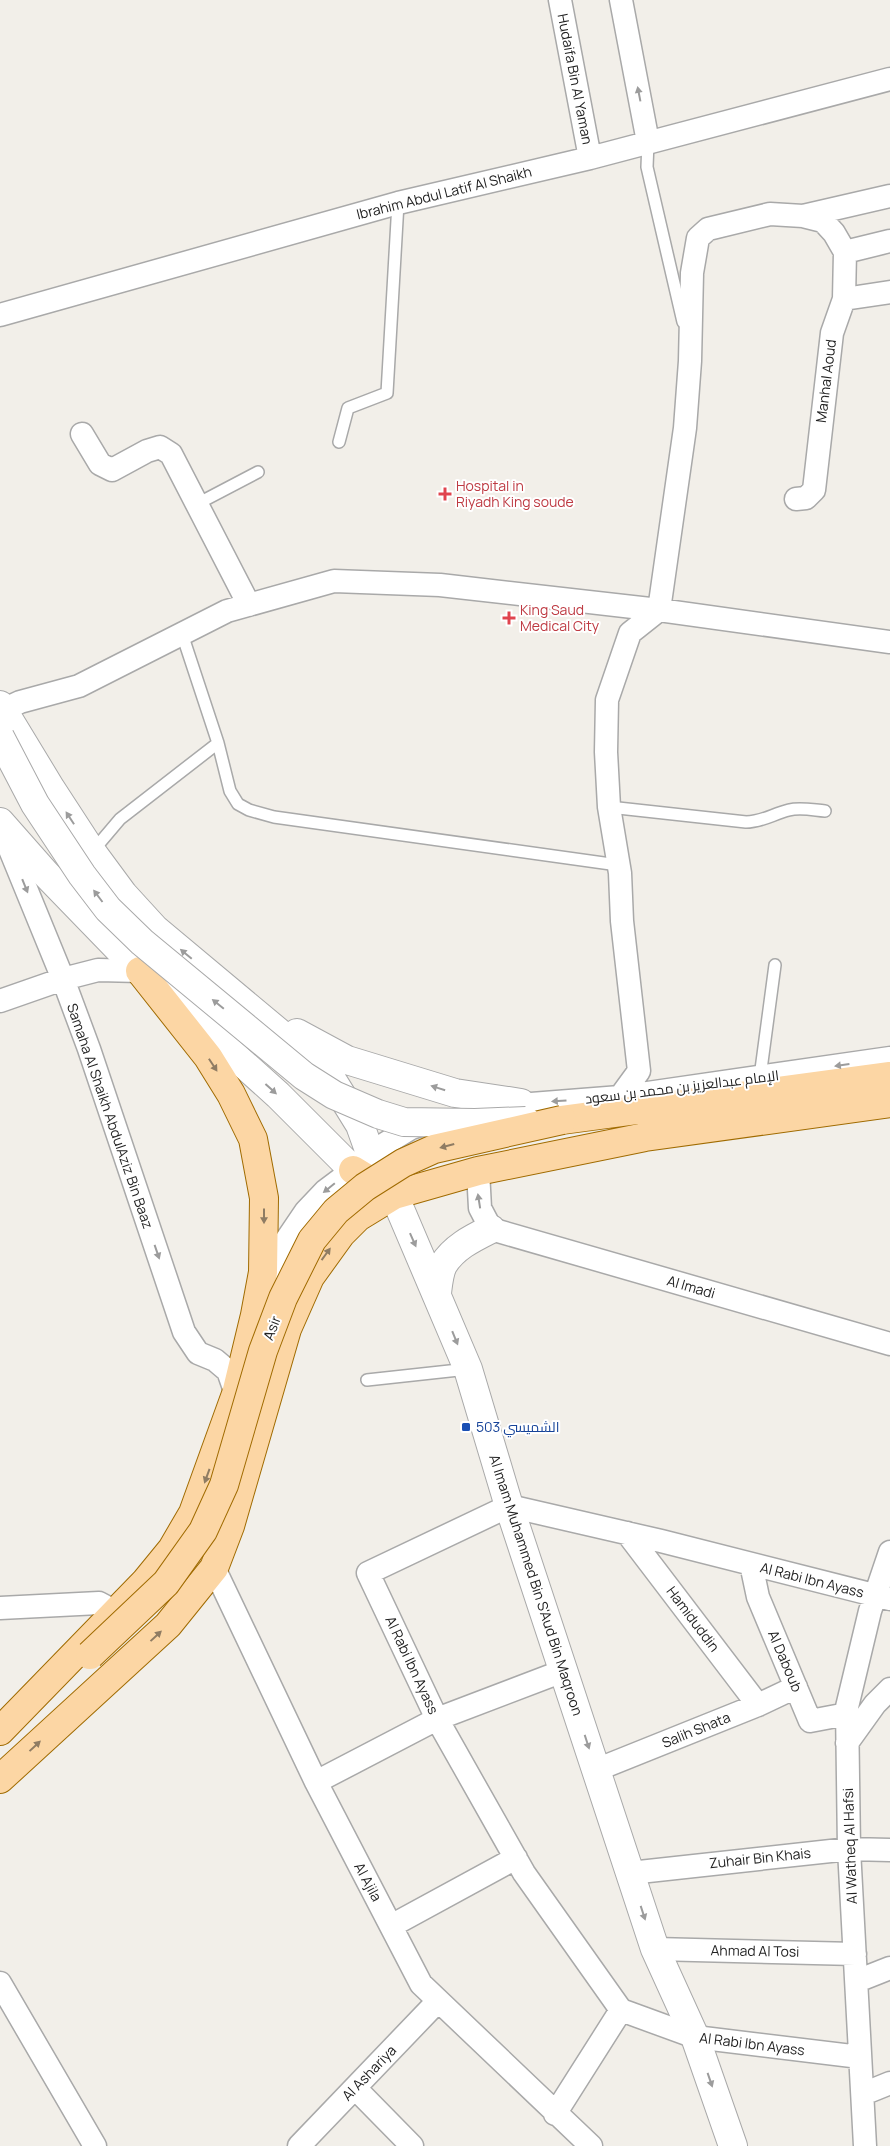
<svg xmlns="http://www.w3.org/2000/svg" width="890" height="2146" viewBox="0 0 890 2146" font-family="Manrope,Cairo,sans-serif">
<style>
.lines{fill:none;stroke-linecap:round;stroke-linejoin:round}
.service-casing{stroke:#a9a9a9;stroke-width:14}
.minor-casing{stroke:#a9a9a9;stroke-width:25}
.tertiary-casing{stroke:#a9a9a9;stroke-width:30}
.primary-casing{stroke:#a06b00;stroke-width:30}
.service{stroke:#fff;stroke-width:11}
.minor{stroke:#fff;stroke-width:22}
.tertiary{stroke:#fff;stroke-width:28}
.primary{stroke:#fcd6a4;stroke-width:28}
.tertiary-bridge-casing{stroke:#a9a9a9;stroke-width:30;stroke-linecap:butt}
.primary-bridge-casing{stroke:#a06b00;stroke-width:30;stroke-linecap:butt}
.tertiary-bridge{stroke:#fff;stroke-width:28}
.primary-bridge{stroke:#fcd6a4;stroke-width:28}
.oneway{fill:#9c9c9c}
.oneway2{fill:#8f7c63}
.health-dot{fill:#e0444e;stroke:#fff;stroke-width:2}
.transit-dot{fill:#1a4fb4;stroke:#fff;stroke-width:2}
.labels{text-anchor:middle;stroke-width:4;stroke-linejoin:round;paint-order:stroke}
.street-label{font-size:14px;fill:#222;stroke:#fff}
.health-label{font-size:14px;fill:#be3a42;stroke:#fff;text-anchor:start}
.transit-label{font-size:14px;fill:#164399;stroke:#fff;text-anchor:start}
</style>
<rect width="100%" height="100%" fill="#f2efe9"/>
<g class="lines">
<g class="service-casing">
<path id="service" d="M648,142L647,167L683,322
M339,442L348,408L387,393L398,203
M197,504L258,472
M182,634L218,743L230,791L238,804L249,810L274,817L618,865
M609,807L746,822C762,822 773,814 789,810C800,807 813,810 825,811
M92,852L120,819L218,743
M760,1077L775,965
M367,1380L468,1369"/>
</g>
<g class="minor-casing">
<path id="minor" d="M560,0L590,158
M621,0L648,142
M803,216L890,196
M845,252L890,241
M0,315L398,203L590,158L890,79
M82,434L100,464L112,470L147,451L160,447L171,454L249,605
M796,499L806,498L814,490L832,333L844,299L890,292
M3,710L20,702L79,686L227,611L334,581L440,585L659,610L890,642
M2,830L63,979L89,1049L184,1332L198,1353L215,1360L228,1371L236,1394
M0,1001L63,979L98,970L140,971
M620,1097L639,1071L622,921L620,873L609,807L606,752L607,700L630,633L659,610L685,428L690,361L692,273L698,238L708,229L770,214L803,216L823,221L834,233L845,252L844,299
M504,1106L620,1097L890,1058
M493,1169L478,1171L480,1208L491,1229L890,1344
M265,1288L287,1239L306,1211L325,1191L353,1170L370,1153L411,1128L427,1123
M627,1533L758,1705
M751,1564L758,1597L810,1721L847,1714
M214,1568L316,1782L421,1984L591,2146
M0,1608L99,1603L116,1612
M847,1743L875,1704L890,1689
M596,1770L758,1705L796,1687
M316,1782L437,1719L563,1671
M630,1873L849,1849L890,1850
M391,1926L516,1858
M655,1949L855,1954
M857,1981L890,1968
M0,1983L95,2146
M860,2057L695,2037L621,2010L524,1873L437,1719L368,1573L509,1506L661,1541L890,1599
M355,2088L412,2146
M863,2094L890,2083
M555,2114L621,2010
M299,2146L438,2001
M865,2146L849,1849L847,1707L870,1611L890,1552"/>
</g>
<g class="tertiary-casing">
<path id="tertiary" d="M0,705L51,789L92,852L123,894L155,929L319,1066L334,1083L360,1125L370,1153L394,1195L468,1369L509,1506L655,1949L695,2037L733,2146
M0,822L45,873L140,971L278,1095L353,1170
M297,1033L347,1060L455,1093L521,1103
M437,1293C438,1285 439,1273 443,1265C454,1247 473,1238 491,1229"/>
</g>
<g class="primary-casing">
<path id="primary" d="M562,1120L890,1076
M353,1170L394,1195L478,1171L645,1137L890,1103
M0,1731L145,1582L172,1549L193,1513L236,1394L255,1315L263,1272L264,1198L253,1139L231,1094L208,1057L140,971
M0,1779L168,1625L214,1568L230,1526L287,1329L310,1277L341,1234L358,1217L394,1195"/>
</g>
<use href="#service" class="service"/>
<use href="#minor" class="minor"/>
<use href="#tertiary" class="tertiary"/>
<use href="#primary" class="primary"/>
<g class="tertiary-bridge-casing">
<path id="tertiary-bridge" d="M0,737L35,804L82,875L108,909L142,942L304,1076L334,1095L378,1114L404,1122L475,1123L526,1121"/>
</g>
<g class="primary-bridge-casing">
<path id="primary-bridge" d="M90,1655L166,1583L203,1531L224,1485L263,1351L283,1298L312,1240L336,1211L365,1187L403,1163L434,1149L562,1120"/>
</g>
<use href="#tertiary-bridge" class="tertiary-bridge"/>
<use href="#primary-bridge" class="primary-bridge"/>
</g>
<defs><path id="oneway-solid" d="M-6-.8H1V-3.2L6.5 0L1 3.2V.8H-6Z" transform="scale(1.25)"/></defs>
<g class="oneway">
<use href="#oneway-solid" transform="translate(639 94) rotate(-101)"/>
<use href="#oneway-solid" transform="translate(70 818) rotate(-123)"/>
<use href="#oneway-solid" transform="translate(25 886) rotate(68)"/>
<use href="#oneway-solid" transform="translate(98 896) rotate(-127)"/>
<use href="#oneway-solid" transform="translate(186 954) rotate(-140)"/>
<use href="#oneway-solid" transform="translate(218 1004) rotate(-141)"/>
<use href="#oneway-solid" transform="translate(842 1065) rotate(172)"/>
<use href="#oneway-solid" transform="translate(438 1088) rotate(-163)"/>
<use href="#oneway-solid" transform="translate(271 1089) rotate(42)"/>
<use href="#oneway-solid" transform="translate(559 1101) rotate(176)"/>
<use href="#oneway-solid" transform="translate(329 1188) rotate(141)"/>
<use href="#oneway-solid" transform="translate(479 1201) rotate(-99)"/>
<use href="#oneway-solid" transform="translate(413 1240) rotate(66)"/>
<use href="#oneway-solid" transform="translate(157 1252) rotate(71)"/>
<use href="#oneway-solid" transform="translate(455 1338) rotate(68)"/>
<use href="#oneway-solid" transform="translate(587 1742) rotate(72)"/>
<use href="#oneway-solid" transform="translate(643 1913) rotate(72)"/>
<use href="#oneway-solid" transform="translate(710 2080) rotate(71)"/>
</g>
<g class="oneway2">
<use href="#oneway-solid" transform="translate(213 1065) rotate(57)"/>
<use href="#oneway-solid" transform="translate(447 1146) rotate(165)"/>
<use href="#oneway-solid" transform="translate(264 1216) rotate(90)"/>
<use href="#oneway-solid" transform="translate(326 1254) rotate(-54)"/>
<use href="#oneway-solid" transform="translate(207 1476) rotate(110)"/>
<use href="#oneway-solid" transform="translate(156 1636) rotate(-43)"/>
<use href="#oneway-solid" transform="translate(35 1746) rotate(-43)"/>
</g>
<g class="health-dot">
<path d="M442.5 486.5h5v5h5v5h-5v5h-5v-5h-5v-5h5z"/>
<path d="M506.5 610.5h5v5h5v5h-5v5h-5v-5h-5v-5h5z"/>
</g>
<rect class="transit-dot" x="461" y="1422" width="10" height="10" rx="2.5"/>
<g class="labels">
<g class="street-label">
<text transform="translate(575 79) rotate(79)" y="5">Hudaifa Bin Al Yaman</text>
<text transform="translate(444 193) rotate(-14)" y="5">Ibrahim Abdul Latif Al Shaikh</text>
<text transform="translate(826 381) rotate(-83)" y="5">Manhal Aoud</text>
<text transform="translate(682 1087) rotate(-7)" y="5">الإمام عبدالعزيز بن محمد بن سعود</text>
<text transform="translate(110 1116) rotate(71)" y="5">Samaha Al Shaikh AbdulAziz Bin Baaz</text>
<text transform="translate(691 1287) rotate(16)" y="5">Al Imadi</text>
<text transform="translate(272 1328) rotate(-69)" y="5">Asir</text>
<text transform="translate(812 1580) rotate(14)" y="5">Al Rabi Ibn Ayass</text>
<text transform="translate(536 1585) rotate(72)" y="5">Al Imam Muhammed Bin S'Aud Bin Maqroon</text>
<text transform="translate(693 1619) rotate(53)" y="5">Hamiduddin</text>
<text transform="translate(785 1661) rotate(67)" y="5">Al Daboub</text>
<text transform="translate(412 1665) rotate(65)" y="5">Al Rabi Ibn Ayass</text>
<text transform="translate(696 1730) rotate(-22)" y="5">Salih Shata</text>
<text transform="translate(850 1846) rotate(-92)" y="5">Al Watheq Al Hafsi</text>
<text transform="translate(760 1858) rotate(-6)" y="5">Zuhair Bin Khais</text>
<text transform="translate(368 1882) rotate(62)" y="5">Al Ajila</text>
<text transform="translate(755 1951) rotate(1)" y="5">Ahmad Al Tosi</text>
<text transform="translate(752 2044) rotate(7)" y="5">Al Rabi Ibn Ayass</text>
<text transform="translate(369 2073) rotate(-46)" y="5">Al Ashariya</text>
</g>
<g class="health-label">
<text x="456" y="491">Hospital in<tspan x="456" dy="16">Riyadh King soude</tspan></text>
<text x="520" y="615">King Saud<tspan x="520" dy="16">Medical City</tspan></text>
</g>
<g class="transit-label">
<text x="476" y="1432">الشميسي 503</text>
</g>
</g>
</svg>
